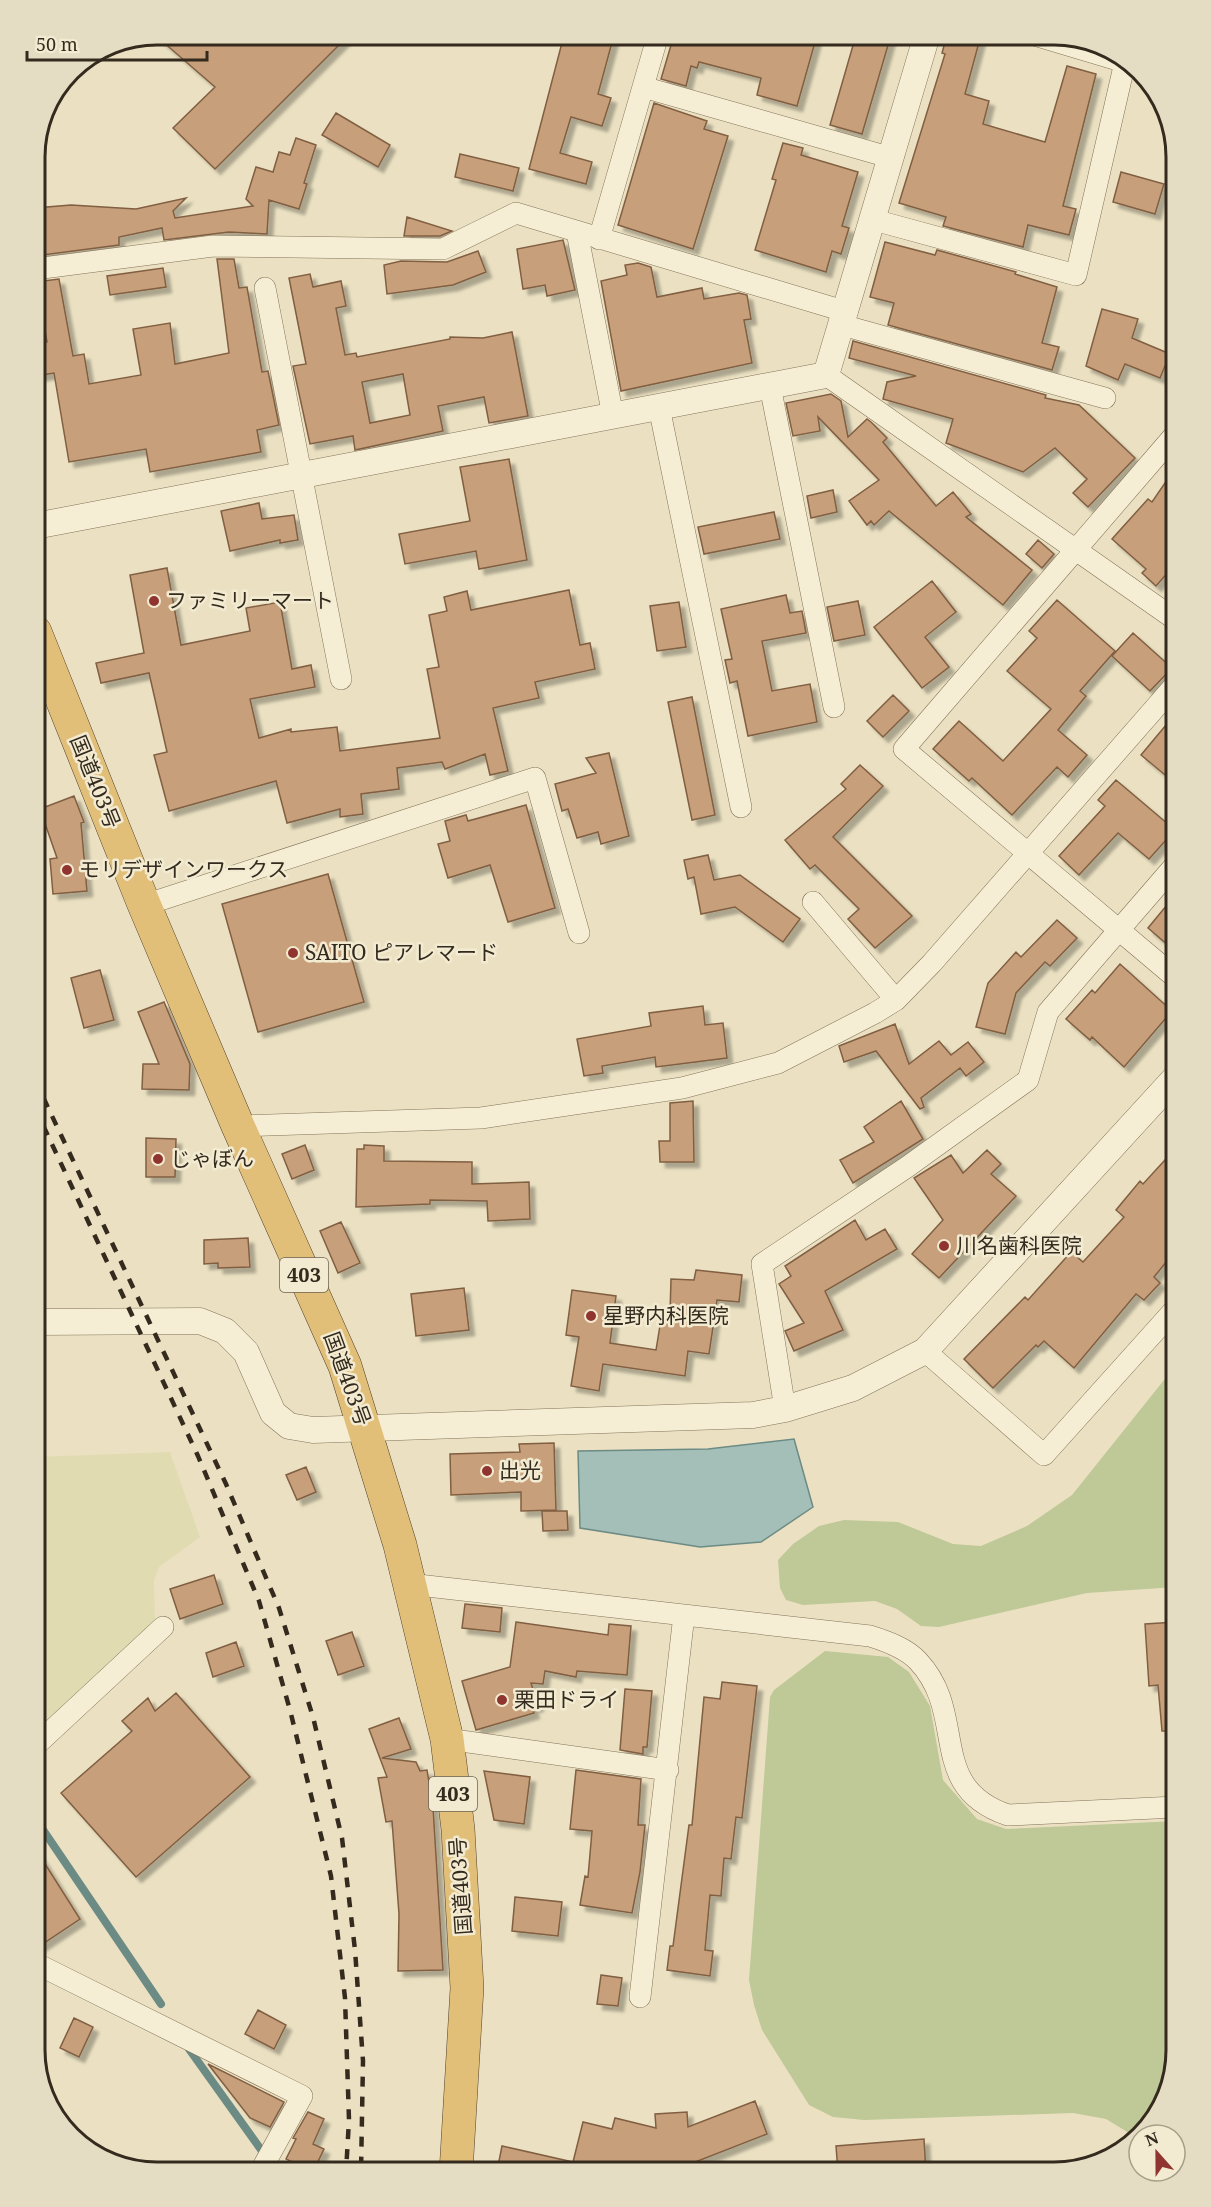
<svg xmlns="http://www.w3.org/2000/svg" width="1211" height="2207" viewBox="0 0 1211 2207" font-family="'Noto Serif','Noto Sans JP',serif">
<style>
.farmland{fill:#e0dbb0}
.green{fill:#bfc897}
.water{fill:#a4beb8;stroke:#6c8b85;stroke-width:1.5}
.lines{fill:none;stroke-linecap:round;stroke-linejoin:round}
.stream{stroke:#6c8b85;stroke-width:8}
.building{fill:#c79f7a;stroke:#815f42;stroke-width:1.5;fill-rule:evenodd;filter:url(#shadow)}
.minor-casing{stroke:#83735a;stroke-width:22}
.tertiary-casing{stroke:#83735a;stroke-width:27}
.trunk-casing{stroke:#51412e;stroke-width:34}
.minor{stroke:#f6eed4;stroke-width:21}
.tertiary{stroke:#f6eed4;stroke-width:26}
.trunk{stroke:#e1bf79;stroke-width:33}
.rail{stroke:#342a1e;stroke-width:4.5;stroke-dasharray:10 10;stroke-linecap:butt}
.poi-dot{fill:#8f342e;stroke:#f3ebd1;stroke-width:2}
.labels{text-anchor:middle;stroke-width:5;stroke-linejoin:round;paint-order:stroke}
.shield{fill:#f3ebd1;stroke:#6d6454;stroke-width:1.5}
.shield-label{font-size:20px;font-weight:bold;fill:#342a1e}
.poi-label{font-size:21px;fill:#342a1e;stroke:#f3ebd1;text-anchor:start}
.street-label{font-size:21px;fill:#342a1e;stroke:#f3ebd1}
.rim{fill:none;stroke:#342a1e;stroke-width:3}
</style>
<defs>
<filter id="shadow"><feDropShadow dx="5.5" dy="5.5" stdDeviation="1.5" flood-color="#0004"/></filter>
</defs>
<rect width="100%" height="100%" fill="#ebe1c2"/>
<path class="farmland" d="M170,1452L200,1537L159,1567L154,1580L155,1625L35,1738V1457Z"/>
<path class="green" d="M1176,1365V1587L1087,1593L939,1627L921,1626L897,1609L875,1601L803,1605L786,1600L780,1588L778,1560L793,1544L819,1526L844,1520L898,1522L953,1544L981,1546L1027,1526L1072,1495Z
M825,1651L888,1657L909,1672L930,1706L943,1780L977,1819L1006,1829L1176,1821V2050L1156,2118L1134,2136L1106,2119L1073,2113L864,2120L833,2117L809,2105L762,2030L754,2005L749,1980L770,1697L774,1690Z"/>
<path class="water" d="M794,1439L813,1507L761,1542L700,1547L580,1528L578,1451L708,1449Z"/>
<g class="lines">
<path class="stream" d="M35,1818L161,2004
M189,2049L277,2172"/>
</g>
<path class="building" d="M155,35L157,34L349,35L215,169L173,128L215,87Z
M564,35H614L598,94L611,98L602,126L571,117L560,153L592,162L586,184L529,169Z
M674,35H730L761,42L762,35H817L797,106L757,95L761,78L699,62L697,68L691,66L686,86L661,79Z
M856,35H891L862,134L830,125Z
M947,35H981L965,94L989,101L983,124L1045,142L1067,66L1096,74L1063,206L1076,209L1069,235L1028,225L1023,247L943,226L946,217L899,203L945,54L942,53Z
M654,103L707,121L704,129L728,136L693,249L618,225Z
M336,113L390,145L378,167L322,135Z
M296,138L316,145L304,183L307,184L299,209L269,200L267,234L229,232L164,240L162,228L119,237V245L35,256V208L71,205L136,209L186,198L173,211L175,218L253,206L246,199L256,167L273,172L279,152L290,155Z
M783,143L803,148L801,155L858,172L842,226L849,228L841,254L832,251L826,272L755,250L776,180L772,179Z
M460,154L519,168L513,191L455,177Z
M1121,172L1164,184L1155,214L1113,202Z
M407,217L452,231L440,236H404Z
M563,240L575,290L547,296L545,285L523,289L517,249Z
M885,242L935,255L937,250L1016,272L1015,274L1057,287L1042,343L1059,347L1052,370L888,325L894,303L870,297Z
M478,251L486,272L453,285L387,294L384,265L401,261L447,262Z
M217,259H234L239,288L247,287L262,372L268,371L279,425L257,430L261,452L150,472L146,449L69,462L54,373L35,376V344L47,342L36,282L59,279L73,356L84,354L89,384L141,375L133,329L170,323L175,364L229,353Z
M638,263L651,267L657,297L702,288L704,299L739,293L747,295L751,319L744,320L752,363L621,391L601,281L627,275L625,265Z
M163,268L166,287L110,295L107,276Z
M310,274L313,287L341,281L346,306L336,308L345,355L356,353L357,357L450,339V337L483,338L512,332L528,416L489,423L484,397L438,406L443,431L355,450L353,436L310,444L293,366L306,364L289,278ZM403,374L410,415L370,423L362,382Z
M1102,309L1138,319L1132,338L1170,354L1160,378L1125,364L1118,380L1086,366Z
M853,341L1046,395L1045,398L1079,405L1135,458L1088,507L1073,493L1087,479L1055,448L1023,472L946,443L953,419L883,399L887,382L916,376L849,358Z
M831,394L841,401L848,437L867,419L871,422L887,438L883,442L936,506L953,492L971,514L966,517L1032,570L1003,605L889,511L874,525L871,521L867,525L849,501L879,480L818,417L820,431L793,436L786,403Z
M509,459L527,560L479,569L476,551L405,564L399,534L470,521L460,467Z
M1176,467V563L1156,586L1142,573L1146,569L1112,539L1148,499L1152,502Z
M833,490L837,512L811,518L807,496Z
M259,503L262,519L294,515L298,540L280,543V540L230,551L221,511Z
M774,512L780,539L704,554L698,527Z
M1038,540L1054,554L1042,568L1026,554Z
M167,568L181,645L250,631L246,608L280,602L292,669L311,665L315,687L250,699L259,738L291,729V732L337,727L340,751L440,738L427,669L439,667L429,615L447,611L444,597L467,591L471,610L569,590L580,645L590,643L595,669L535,682L539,698L493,708L508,771L490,775L485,754L445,769L442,762L397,768L399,789L361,794L363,814L340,817V809L287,823L276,781L169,811L154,755L167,752L149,673L101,683L96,663L144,653L130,575Z
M932,581L956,612L925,637L949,667L922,688L874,627Z
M786,595L790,613L802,611L806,633L762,641L772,691L810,684L817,722L748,736L737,681L730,683L725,660L732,659L721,609Z
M1057,600L1115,651L1080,691L1086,696L1058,730L1087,755L1068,777L1057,767L1012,815L972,778L969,781L933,749L959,721L1003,761L1051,709L1007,671L1037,638L1029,631Z
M858,601L865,635L834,641L827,607Z
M679,602L686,647L657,651L650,606Z
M1133,633L1172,668L1150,691L1112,656Z
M893,695L909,711L883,737L867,721Z
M692,697L715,815L692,820L668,702Z
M1176,713V784L1141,755Z
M609,753L629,836L601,844L598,832L577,838L568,809L562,811L555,784L596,773L586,758Z
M860,765L883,786L833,837L912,916L875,948L848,919L859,909L815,865L810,869L785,840L846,789L841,784Z
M1116,780L1175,830L1149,859L1118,833L1079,875L1059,856L1105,806L1098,800Z
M74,796L84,822L81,823L87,891L53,894L50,859L57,858L40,809Z
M526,805L555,908L508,922L490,865L448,878L438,844L450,841L445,821L466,815L468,821Z
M708,855L714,880L740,875L800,919L783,942L735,907L701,914L694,877L688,879L684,860Z
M328,874L364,1002L258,1032L222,904Z
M1176,894V952L1148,928Z
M1057,920L1077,938L1050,966L1045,962L1016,993L1005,1034L976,1027L988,983L1016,952L1021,957Z
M1120,964L1172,1011L1124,1067L1092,1037L1090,1040L1066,1019L1092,990L1095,993Z
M100,970L114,1020L84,1028L71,978Z
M164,1002L190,1064L189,1090L142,1089L143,1064H159L138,1012Z
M703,1006L705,1025L723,1023L727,1058L656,1067L655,1057L602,1066L603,1073L584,1076L577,1039L651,1026L649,1013Z
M895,1024L909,1064L939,1041L951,1055L968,1042L984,1062L966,1076L960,1068L921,1098L924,1107L920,1109L876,1051L844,1062L839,1046Z
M693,1101L694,1162H660L659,1141H670V1103Z
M901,1101L923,1139L853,1183L840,1160L874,1142L864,1127Z
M146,1138L176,1139L175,1177H146Z
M305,1145L314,1170L292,1179L282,1154Z
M364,1145L384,1146V1161L472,1162V1184L529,1182L530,1219L488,1221L487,1201L430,1200V1204L356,1207L357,1149H364Z
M1176,1148V1250L1154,1277L1160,1283L1144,1300L1136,1294L1074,1368L1044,1341L1038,1347L1036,1345L993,1388L964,1359L1025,1297L1028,1300L1071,1252L1083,1262L1124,1217L1116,1210L1140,1181L1143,1184Z
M987,1150L1001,1164L991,1174L1016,1196L939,1278L912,1254L943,1220L914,1178L951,1155L963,1173Z
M855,1220L866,1240L885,1229L897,1249L825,1291L843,1330L794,1351L785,1331L804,1323L779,1284L791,1276L785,1266Z
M341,1222L360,1263L338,1273L320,1231Z
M248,1238L250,1267L218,1268V1263L204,1264V1240Z
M696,1270L742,1275L739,1302L717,1300L709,1354L688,1351L685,1376L603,1364L599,1391L571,1386L579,1337L566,1335L572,1290L616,1296L610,1343L656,1350L662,1313L670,1314L671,1279L694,1280Z
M464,1288L469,1330L416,1336L411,1294Z
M554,1443L556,1510L521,1511V1492L451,1495L450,1454L520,1452L519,1444Z
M306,1467L316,1492L297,1500L286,1475Z
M542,1511H567L568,1530L543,1531Z
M214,1575L223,1604L180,1619L170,1589Z
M465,1604L502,1608L500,1632L462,1628Z
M516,1622L608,1635L609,1624L631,1626L627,1675L577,1671L576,1677L545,1671L543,1684L531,1683L538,1706L532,1707L534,1713L476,1730L462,1681L510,1667Z
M1176,1622V1731H1162L1158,1685L1149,1686L1145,1624Z
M352,1632L364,1666L338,1675L326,1641Z
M236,1642L244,1666L213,1677L206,1653Z
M722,1682L757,1686L742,1818L736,1817L731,1859L724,1858L721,1896L710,1895L705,1950L713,1951L710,1976L667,1970L670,1946H673L689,1825H692L704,1697L720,1699Z
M625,1689L652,1691L647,1747H643V1754L620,1750Z
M176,1693L250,1777L136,1877L61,1793L132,1731L122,1721L148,1698L155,1711Z
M399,1718L411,1749L382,1758L416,1762L420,1771L427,1770L433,1807L443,1970L398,1971L399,1914L392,1821L386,1822L378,1778L387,1777L369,1729Z
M576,1770L641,1779L638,1825H645L640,1872L632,1913L580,1905L585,1876L588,1877L592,1831L570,1829Z
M484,1771L530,1777L524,1824L494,1820Z
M35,1848L80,1919L35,1949Z
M515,1897L562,1902L558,1936L512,1931Z
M601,1975L622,1978L618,2006L597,2004Z
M258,2010L286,2025L274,2049L245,2034Z
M74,2018L93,2027L79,2057L60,2048Z
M208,2064L284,2102L270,2127L250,2118Z
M755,2101L767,2134L690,2164V2172H528L498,2166L502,2146L573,2162L583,2122L612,2129L615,2118L656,2128L655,2114L687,2112L688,2127Z
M308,2112L324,2119L313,2144L324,2149L313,2172L286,2159L296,2139L293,2138Z
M924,2139L926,2172H838L836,2146Z"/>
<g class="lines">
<g class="minor-casing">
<path id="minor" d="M1034,35L1131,64
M643,87L892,158
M874,220L1076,275L1125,62
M577,232L613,416
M599,239L658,35
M35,269L213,246L443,249L516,213L847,312
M265,288L341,679
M842,325L1105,398
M826,375L1176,620
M770,386L834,707
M659,407L741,807
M1172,438L904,749L1176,978
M143,902L160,900L535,778L579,933
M813,902L896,1000
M238,1126L481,1118L682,1088L778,1063L875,1013L896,1000L932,963L1176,684
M925,1351L1044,1455L1176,1308
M785,1409L762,1264L907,1167L1028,1080L1048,1012L1176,864
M409,1584L870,1636C886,1641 906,1648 918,1661C969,1715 925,1787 1008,1815L1176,1807
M447,1739L668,1770
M35,1746L163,1627
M35,1963L302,2096L260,2172
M640,1997L684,1615"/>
</g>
<g class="tertiary-casing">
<path id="tertiary" d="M35,526L826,375L927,35
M35,1322L200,1321L225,1331L246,1352L273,1413L289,1426L313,1430L753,1415L785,1409L853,1388L925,1351L1176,1077"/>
</g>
<g class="trunk-casing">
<path id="trunk" d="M35,632L143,902L238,1126L345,1366L400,1545L447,1739L458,1829L467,1988L456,2172"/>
</g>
<use href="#minor" class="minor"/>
<use href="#tertiary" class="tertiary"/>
<use href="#trunk" class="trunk"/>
<path class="rail" d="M35,1080L226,1484L279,1608L313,1717L342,1838L355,1950L363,2061L361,2172
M35,1108L198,1456L259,1601L290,1710L331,1876L345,1998L349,2120L346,2172"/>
</g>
<g class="poi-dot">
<circle cx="154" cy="601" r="6"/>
<circle cx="67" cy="870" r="6"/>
<circle cx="293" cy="953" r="6"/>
<circle cx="158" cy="1159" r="6"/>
<circle cx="944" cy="1246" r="6"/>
<circle cx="591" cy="1316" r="6"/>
<circle cx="487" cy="1471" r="6"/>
<circle cx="502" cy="1700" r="6"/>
</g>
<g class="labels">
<g class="shield">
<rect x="280" y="1258" width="48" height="34" rx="4.5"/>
<rect x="429" y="1777" width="48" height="34" rx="4.5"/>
</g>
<g class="shield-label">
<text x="304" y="1282">403</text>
<text x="453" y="1801">403</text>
</g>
<g class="poi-label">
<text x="166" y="608">ファミリーマート</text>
<text x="79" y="877">モリデザインワークス</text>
<text x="305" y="960">SAITO ピアレマード</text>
<text x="170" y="1166">じゃぼん</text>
<text x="956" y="1253">川名歯科医院</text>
<text x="603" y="1323">星野内科医院</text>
<text x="499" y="1478">出光</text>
<text x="514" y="1707">栗田ドライ</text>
</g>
<g class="street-label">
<text transform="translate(95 782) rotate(68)" y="7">国道403号</text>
<text transform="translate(347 1379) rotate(70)" y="7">国道403号</text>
<text transform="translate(461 1886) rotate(-94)" y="7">国道403号</text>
</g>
</g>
<path d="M0 0H1211V2207H0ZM157 45H1054A112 112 0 0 1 1166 157V2050A112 112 0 0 1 1054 2162H157A112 112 0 0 1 45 2050V157A112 112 0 0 1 157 45Z" fill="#e4dcc3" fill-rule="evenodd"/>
<path class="rim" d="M157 45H1054A112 112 0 0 1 1166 157V2050A112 112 0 0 1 1054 2162H157A112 112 0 0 1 45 2050V157A112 112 0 0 1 157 45Z"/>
<g transform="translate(1157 2153) rotate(339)"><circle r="28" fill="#f3ebd1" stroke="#a79e89" stroke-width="1.5"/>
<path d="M0-4.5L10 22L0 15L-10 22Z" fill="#8f342e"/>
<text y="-9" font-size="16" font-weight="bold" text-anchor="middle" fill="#342a1e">N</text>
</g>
<path d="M27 51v9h180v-9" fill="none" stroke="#342a1e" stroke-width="3"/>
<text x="36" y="51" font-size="18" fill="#342a1e" stroke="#f3ebd1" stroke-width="4.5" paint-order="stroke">50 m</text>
</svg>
